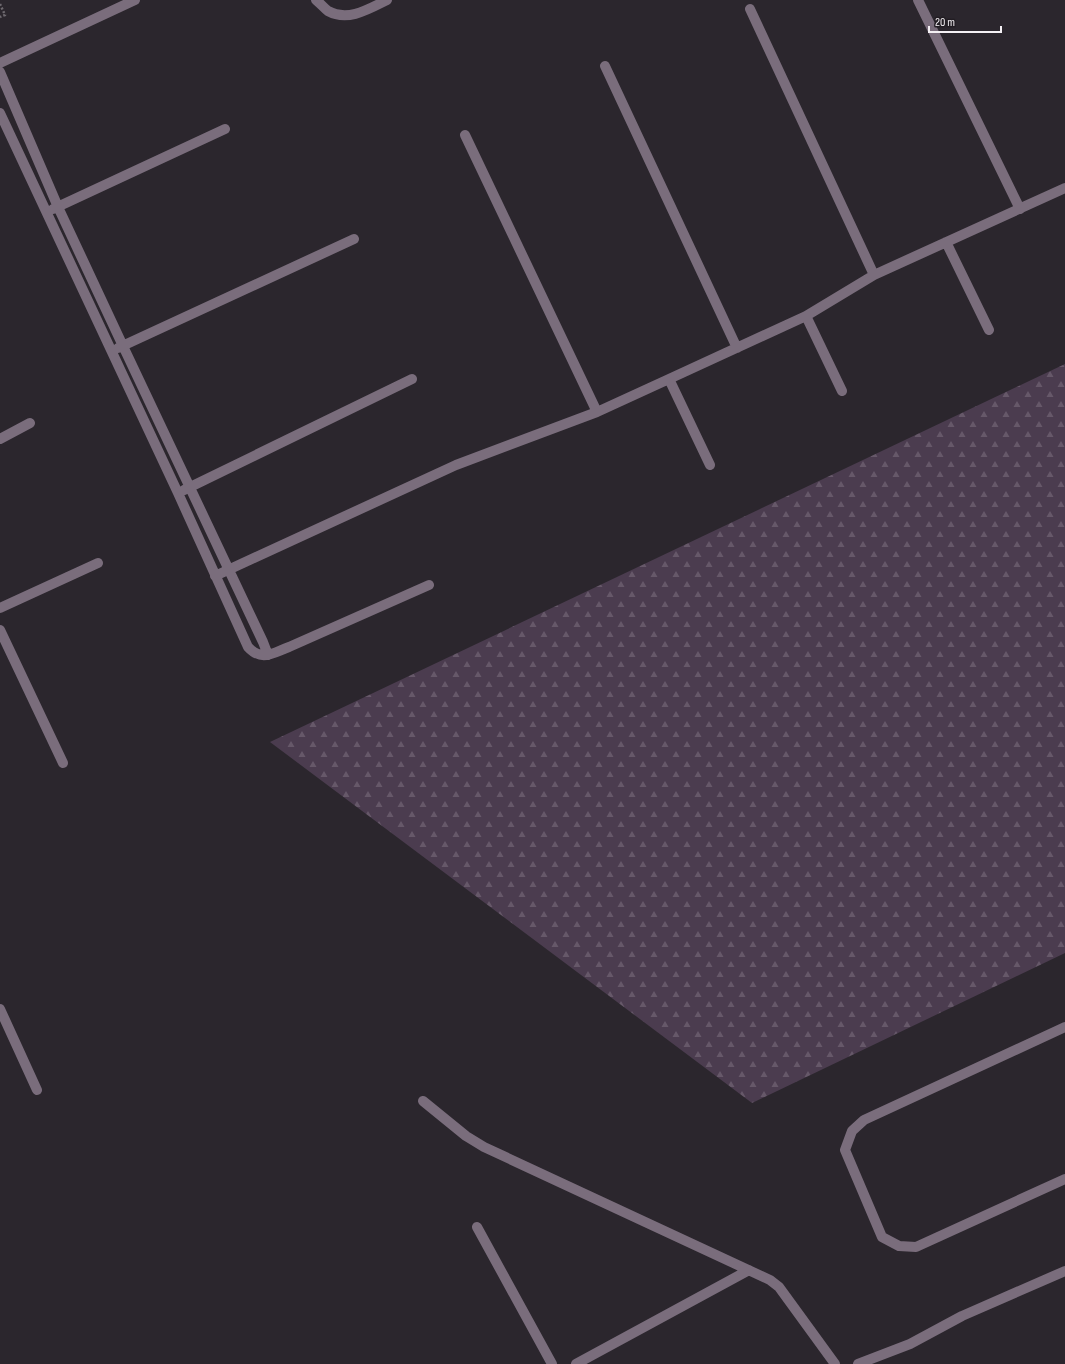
<svg xmlns="http://www.w3.org/2000/svg" width="1065" height="1364" viewBox="0 0 1065 1364" font-family="'Sofia Sans Condensed',sans-serif">
<style>
.forest{fill:url(#forest-firs)}
.lines{fill:none;stroke-linecap:round;stroke-linejoin:round}
.path{stroke:#6e696f;stroke-width:2.5;stroke-dasharray:2 2;stroke-linecap:butt}
.minor{stroke:#7a6d7c;stroke-width:10}
</style>
<defs>
<pattern id="forest-firs" width="22" height="20" patternUnits="userSpaceOnUse"><rect width="22" height="20" fill="#4b3c4f"/><path d="M5 1l3.5 6h-7zM16 11l3.5 6h-7z" fill="#665869"/></pattern>
</defs>
<rect width="100%" height="100%" fill="#2b262d"/>
<path class="forest" d="M1065,364V953L752,1103L270,742Z"/>
<g class="lines">
<path class="path" d="M0,4L5,15L0,17"/>
<path class="minor" d="M316,0C320,3 324,8 328,11C348,22 369,9 387,0
M918,0L1020,209
M750,9L874,275
M0,63L135,0
M605,66L737,348
M0,72L58,207L123,346L263,642L268,655
M0,113L178,493L248,647C262,662 272,653 289,647L429,585
M465,135L597,412
M53,209L225,129
M946,242L989,330
M806,316L842,391
M118,348L354,239
M669,379L710,465
M0,439L30,423
M184,490L412,379
M215,576L456,465L597,412L669,379L806,316L874,275L1065,188
M0,608L98,563
M0,630L63,763
M0,1009L37,1090
M1065,1027L864,1120L852,1131L845,1150L882,1237L899,1246L916,1247L1065,1179
M423,1101L466,1136L484,1147L770,1280L779,1287L835,1364
M477,1227L552,1364
M576,1364L749,1270
M858,1364L910,1344L962,1316L1065,1271"/>
</g>
<path d="M929 26v6h72v-6" fill="none" stroke="#f4f0f4" stroke-width="2"/>
<text x="935" y="26" font-size="12" fill="#f4f0f4" stroke="#221d23" stroke-width="3" paint-order="stroke">20 m</text>
</svg>
